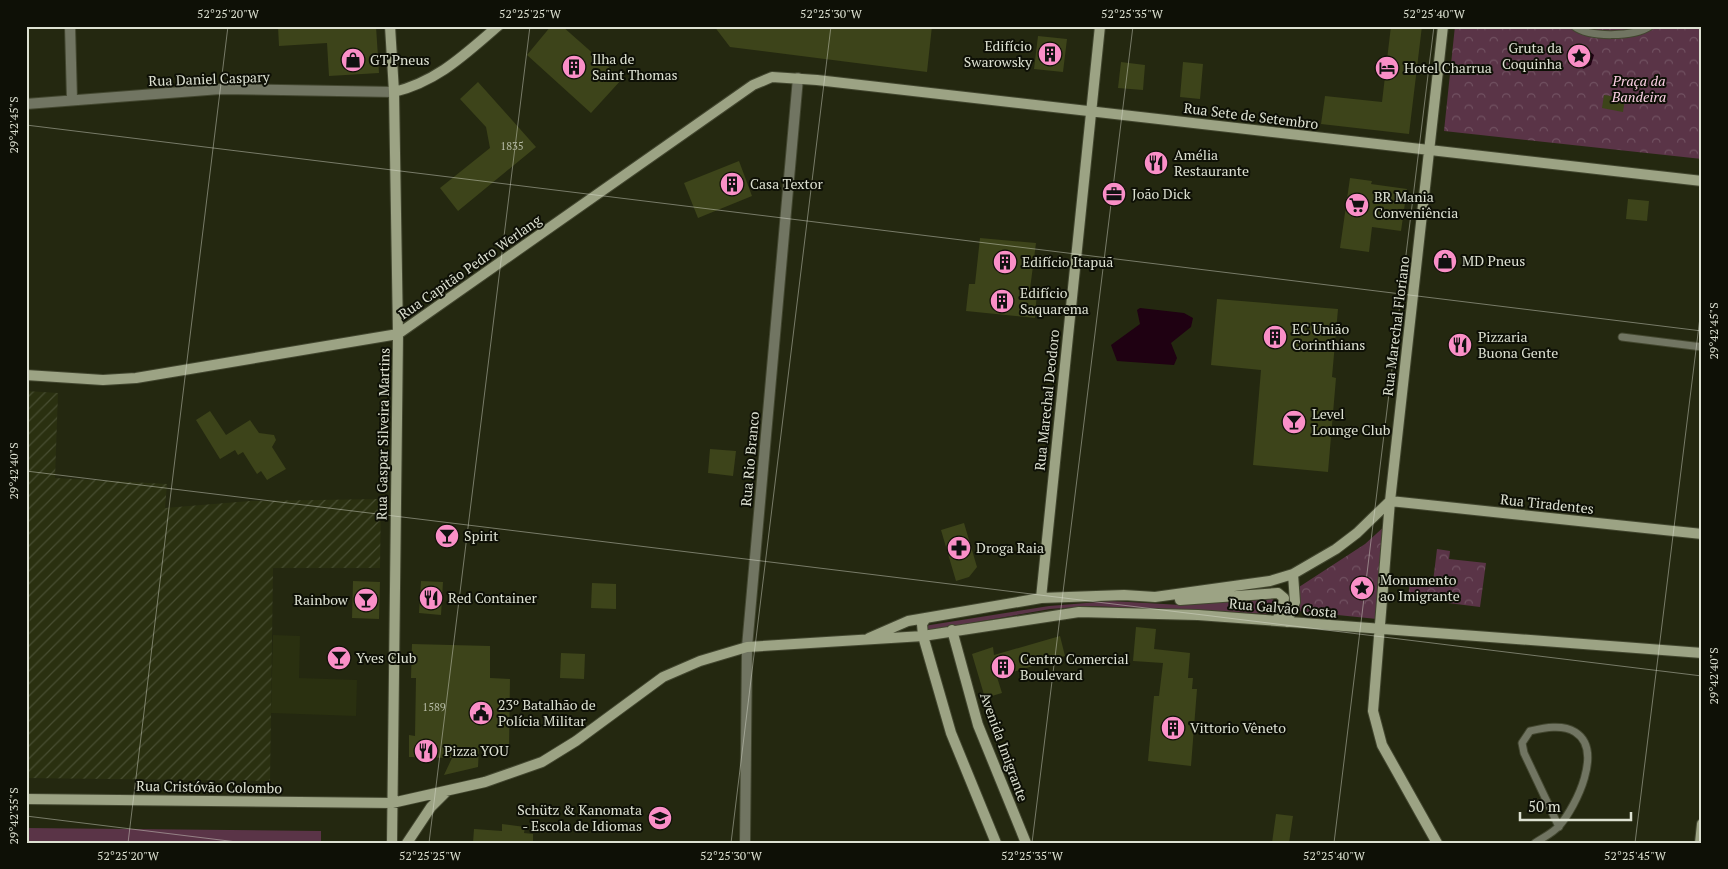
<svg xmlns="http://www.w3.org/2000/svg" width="1728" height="869" viewBox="0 0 1728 869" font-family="'PT Serif',serif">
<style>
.built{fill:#2a3010}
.industrial{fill:url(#industrial-furrows)}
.grass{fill:#5a3447}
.park{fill:url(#park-crowns)}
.water{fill:#1f0112}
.building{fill:#3d441a}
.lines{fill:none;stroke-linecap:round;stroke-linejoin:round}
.lane-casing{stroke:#42462f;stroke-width:9}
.street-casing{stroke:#42462f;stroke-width:12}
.secondary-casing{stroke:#42462f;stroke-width:12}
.lane{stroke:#717562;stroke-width:7}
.street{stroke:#717562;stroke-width:10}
.secondary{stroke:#9ca384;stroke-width:10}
.ticks{fill:none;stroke:#dde1d2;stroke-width:1;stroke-opacity:0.45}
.labels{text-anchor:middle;stroke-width:4;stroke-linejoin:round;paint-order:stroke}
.number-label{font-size:11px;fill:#b5baa4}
.poi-label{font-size:14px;fill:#dde1d2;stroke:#0e1006;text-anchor:start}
.street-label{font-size:14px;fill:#dde1d2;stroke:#0e1006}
.park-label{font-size:14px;font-style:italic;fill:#fdd1e5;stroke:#0e1006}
.neatline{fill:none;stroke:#dde1d2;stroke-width:2}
.ticks-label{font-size:12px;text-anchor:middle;fill:#dde1d2}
</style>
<defs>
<pattern id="industrial-furrows" width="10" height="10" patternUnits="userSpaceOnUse" patternTransform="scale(1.25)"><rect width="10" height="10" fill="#2a3010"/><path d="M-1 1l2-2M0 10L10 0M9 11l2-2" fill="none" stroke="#484e32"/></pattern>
<pattern id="park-crowns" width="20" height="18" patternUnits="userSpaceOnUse" patternTransform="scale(1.25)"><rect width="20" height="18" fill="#5a3447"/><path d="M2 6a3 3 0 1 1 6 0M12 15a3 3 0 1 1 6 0" fill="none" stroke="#715161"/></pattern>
</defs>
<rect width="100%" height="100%" fill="#242810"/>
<path class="built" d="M273,635L300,636L299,678L357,680L356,716L271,713Z"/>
<path class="industrial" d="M26,391L58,393L55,478L167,484L165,508L250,501L381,499L380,568H273L270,781L26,778L30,600L26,599Z"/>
<path class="grass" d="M1263,597L1271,598L1279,604L1278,612L1271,614L1091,606L1050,609L925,631L924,626L1049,606L1111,601L1181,605Z
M26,828L321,831V843H26Z"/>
<path class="park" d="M1455,26H1702V159L1444,131Z
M1387,524L1377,619L1298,611L1299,587L1365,544Z
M1437,549L1450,551L1449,559L1486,563L1480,607L1408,598L1410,580L1433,582Z"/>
<path class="water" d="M1582,45L1594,55L1591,65L1583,69L1579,63L1569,64L1567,52L1571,46Z
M1140,308L1184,313L1193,318L1191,327L1171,343L1177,358L1174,365L1117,361L1111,345L1140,324L1137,310Z"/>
<path class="building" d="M278,26H376L379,73L329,76L327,43L279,46Z
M551,26H562L622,79L591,113L527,55Z
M714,26H932L927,72L730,47Z
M1391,26H1422L1409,134L1321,124L1325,96L1382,102Z
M1038,36L1067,39L1063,72L1034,69Z
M1121,62L1145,65L1143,90L1118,88Z
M1183,62L1203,64L1200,99L1180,97Z
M478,82L536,147L458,211L440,188L490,148L486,127L460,99Z
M1604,95L1625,98L1623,112L1602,108Z
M739,161L752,196L698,218L684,183Z
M1350,178L1372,181L1371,184L1407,189L1401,231L1372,227L1369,252L1340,248Z
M1628,199L1649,201L1647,221L1626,219Z
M980,238L1036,243L1030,289L1037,290L1035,318L966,311L969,284H975Z
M1217,299L1338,309L1332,377L1336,378L1328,472L1253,465L1261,370L1211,365Z
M210,411L226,435L250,420L259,433L274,435L276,440L272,447L286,469L267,480L261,471L257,474L243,452L238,455L235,450L220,459L196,420Z
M710,449L736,451L733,476L708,473Z
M964,523L977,567L969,577L956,581L941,530Z
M353,581L380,582L379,619L352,618Z
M421,581L443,582L441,615L419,613Z
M592,583L616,584V609L591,608Z
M1136,627L1156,629L1154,649L1190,653L1188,678H1193L1192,689H1197L1191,766L1148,761L1154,696H1159L1163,663L1133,661Z
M1060,636L1065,656L997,677L1002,693L985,698L972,654L993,647L994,655Z
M412,644L490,646V678L510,679L509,748H479L478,767L444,775L452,758L409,757V735L415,736L416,678H411Z
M561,653L585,654L584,679L560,678Z
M1276,814L1293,816L1289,843H1272Z
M502,824L525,827L524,833L533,834V843H473L474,829L502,831Z"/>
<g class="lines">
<g class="lane-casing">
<path id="lane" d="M1574,26C1589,38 1634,37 1650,26
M1622,337L1702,347
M1535,843C1544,837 1553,833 1560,825C1576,806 1604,750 1575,732C1562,724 1544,728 1530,731L1522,743L1524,753L1559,827"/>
</g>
<g class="street-casing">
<path id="street" d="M70,26L72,100
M26,104L220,89L394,92
M745,843L747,647L798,78"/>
</g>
<g class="secondary-casing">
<path id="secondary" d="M390,26L394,92L398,334L392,843
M394,92C438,81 464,55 498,26
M26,375L103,380L136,378L398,334L753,85L772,77L817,80L1702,181
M1041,598L1100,26
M1180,600L1278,593L1284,598L1282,612L1276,621
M926,618L922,624L923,636L951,733L996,843
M1287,622L1295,602L1293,574
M952,630L978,725L1026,843
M869,638L908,621L1041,598L1124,595L1155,597L1270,581L1293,574L1336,549L1357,533L1390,501L1702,534
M26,799L392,803L485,782L542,762L576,741L663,677L700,661L747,647L923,636L1079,612L1198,615L1702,653
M407,843L431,807L447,791
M1437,843L1382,745L1373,711L1390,501L1443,26
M1700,843L1702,824"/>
</g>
<use href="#lane" class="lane"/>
<use href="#street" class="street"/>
<use href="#secondary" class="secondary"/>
</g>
<path class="ticks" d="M26,125L1702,331M26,471L1702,676M26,816L245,843M128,843L228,26M429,843L530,26M731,843L831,26M1032,843L1133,26M1334,843L1434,26M1635,843L1702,301"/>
<defs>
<g id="building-disc" transform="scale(1.25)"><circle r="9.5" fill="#fa8fc7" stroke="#0e1006"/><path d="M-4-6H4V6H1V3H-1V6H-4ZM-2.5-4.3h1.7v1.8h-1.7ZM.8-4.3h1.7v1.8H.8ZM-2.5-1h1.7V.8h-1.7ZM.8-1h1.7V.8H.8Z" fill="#111"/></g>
<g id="sight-disc" transform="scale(1.25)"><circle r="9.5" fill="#fa8fc7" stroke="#0e1006"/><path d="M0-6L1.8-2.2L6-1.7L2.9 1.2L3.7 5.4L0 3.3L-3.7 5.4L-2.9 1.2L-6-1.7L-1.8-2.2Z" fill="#111"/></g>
<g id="shop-disc" transform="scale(1.25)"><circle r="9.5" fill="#fa8fc7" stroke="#0e1006"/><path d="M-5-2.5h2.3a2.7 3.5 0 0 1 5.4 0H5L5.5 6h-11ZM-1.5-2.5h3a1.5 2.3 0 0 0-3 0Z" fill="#111"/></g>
<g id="hotel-disc" transform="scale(1.25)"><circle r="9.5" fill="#fa8fc7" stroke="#0e1006"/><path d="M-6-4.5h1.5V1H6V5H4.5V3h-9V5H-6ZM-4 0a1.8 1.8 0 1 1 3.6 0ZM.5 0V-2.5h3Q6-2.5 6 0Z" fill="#111"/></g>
<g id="restaurant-disc" transform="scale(1.25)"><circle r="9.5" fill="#fa8fc7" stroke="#0e1006"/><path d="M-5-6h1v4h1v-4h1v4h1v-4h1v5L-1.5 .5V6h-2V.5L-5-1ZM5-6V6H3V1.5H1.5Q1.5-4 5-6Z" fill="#111"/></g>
<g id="office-disc" transform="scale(1.25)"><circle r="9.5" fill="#fa8fc7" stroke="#0e1006"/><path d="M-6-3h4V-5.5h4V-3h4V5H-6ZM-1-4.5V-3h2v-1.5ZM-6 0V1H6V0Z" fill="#111"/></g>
<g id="supermarket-disc" transform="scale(1.25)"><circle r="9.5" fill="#fa8fc7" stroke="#0e1006"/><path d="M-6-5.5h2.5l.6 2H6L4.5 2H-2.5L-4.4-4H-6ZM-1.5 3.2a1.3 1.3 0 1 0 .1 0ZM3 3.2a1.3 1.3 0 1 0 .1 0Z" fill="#111"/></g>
<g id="bar-disc" transform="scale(1.25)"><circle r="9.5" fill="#fa8fc7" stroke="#0e1006"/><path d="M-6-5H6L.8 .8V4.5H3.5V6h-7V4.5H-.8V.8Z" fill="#111"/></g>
<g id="pharmacy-disc" transform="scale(1.25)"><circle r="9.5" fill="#fa8fc7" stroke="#0e1006"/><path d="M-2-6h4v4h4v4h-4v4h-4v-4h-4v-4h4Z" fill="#111"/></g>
<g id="civic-disc" transform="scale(1.25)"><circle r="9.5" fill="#fa8fc7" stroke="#0e1006"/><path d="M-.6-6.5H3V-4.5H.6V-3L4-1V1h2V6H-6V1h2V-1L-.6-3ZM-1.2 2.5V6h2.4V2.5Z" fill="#111"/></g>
<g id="school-disc" transform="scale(1.25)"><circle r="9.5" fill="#fa8fc7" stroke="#0e1006"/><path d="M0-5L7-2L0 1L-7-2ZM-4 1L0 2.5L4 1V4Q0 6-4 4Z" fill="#111"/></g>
</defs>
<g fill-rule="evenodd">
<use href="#building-disc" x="1050" y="54"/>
<use href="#sight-disc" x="1579" y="56"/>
<use href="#shop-disc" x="353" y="60"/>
<use href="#building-disc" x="574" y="67"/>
<use href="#hotel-disc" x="1387" y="68"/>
<use href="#restaurant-disc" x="1156" y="163"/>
<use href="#building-disc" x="732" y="184"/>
<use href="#office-disc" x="1114" y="194"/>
<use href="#supermarket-disc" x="1357" y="205"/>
<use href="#shop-disc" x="1445" y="261"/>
<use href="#building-disc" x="1005" y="262"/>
<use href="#building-disc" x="1002" y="301"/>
<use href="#building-disc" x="1275" y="337"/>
<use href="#restaurant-disc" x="1460" y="345"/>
<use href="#bar-disc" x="1294" y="422"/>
<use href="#bar-disc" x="447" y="536"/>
<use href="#pharmacy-disc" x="959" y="548"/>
<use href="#sight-disc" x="1362" y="588"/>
<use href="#restaurant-disc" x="431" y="598"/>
<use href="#bar-disc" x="366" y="600"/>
<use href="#bar-disc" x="339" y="658"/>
<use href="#building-disc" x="1003" y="667"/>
<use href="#civic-disc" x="481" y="713"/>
<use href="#building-disc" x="1173" y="728"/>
<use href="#restaurant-disc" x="426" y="751"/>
<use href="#school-disc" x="660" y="818"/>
</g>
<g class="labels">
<g class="number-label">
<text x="512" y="150">1835</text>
<text x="434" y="711">1589</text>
</g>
<g class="poi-label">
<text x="1032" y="51" text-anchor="end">Edifício<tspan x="1032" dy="16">Swarowsky</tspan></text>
<text x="1562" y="53" text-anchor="end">Gruta da<tspan x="1562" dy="16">Coquinha</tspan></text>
<text x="592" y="64">Ilha de<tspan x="592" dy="16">Saint Thomas</tspan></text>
<text x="370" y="65">GT Pneus</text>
<text x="1404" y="73">Hotel Charrua</text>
<text x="1174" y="160">Amélia<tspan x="1174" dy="16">Restaurante</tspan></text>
<text x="750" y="189">Casa Textor</text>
<text x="1132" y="199">João Dick</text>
<text x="1374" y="202">BR Mania<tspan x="1374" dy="16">Conveniência</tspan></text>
<text x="1462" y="266">MD Pneus</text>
<text x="1022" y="267">Edifício Itapuã</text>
<text x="1020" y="298">Edifício<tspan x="1020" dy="16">Saquarema</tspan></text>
<text x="1292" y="334">EC União<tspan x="1292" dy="16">Corinthians</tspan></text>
<text x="1478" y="342">Pizzaria<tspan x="1478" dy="16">Buona Gente</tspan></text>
<text x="1312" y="419">Level<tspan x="1312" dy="16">Lounge Club</tspan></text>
<text x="464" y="541">Spirit</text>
<text x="976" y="553">Droga Raia</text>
<text x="1380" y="585">Monumento<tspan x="1380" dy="16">ao Imigrante</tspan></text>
<text x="448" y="603">Red Container</text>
<text x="348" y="605" text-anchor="end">Rainbow</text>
<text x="356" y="663">Yves Club</text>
<text x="1020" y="664">Centro Comercial<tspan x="1020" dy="16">Boulevard</tspan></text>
<text x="498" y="710">23º Batalhão de<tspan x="498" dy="16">Polícia Militar</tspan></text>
<text x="1190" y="733">Vittorio Vêneto</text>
<text x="444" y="756">Pizza YOU</text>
<text x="642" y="815" text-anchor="end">Schütz &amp; Kanomata<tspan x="642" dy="16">- Escola de Idiomas</tspan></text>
</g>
<g class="street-label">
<text transform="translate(209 79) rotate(-2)" y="5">Rua Daniel Caspary</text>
<text transform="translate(1251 116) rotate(7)" y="5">Rua Sete de Setembro</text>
<text transform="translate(470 267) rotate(-35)" y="5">Rua Capitão Pedro Werlang</text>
<text transform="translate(1396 326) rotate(-83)" y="5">Rua Marechal Floriano</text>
<text transform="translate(1047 400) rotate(-84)" y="5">Rua Marechal Deodoro</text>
<text transform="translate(383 434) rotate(-89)" y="5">Rua Gaspar Silveira Martins</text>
<text transform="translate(750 459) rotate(-85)" y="5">Rua Rio Branco</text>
<text transform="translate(1547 504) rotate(6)" y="5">Rua Tiradentes</text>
<text transform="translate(1283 608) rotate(5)" y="5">Rua Galvão Costa</text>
<text transform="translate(1004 747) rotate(70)" y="5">Avenida Imigrante</text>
<text transform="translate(209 787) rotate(1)" y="5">Rua Cristóvão Colombo</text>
</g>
<g class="park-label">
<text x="1639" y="86">Praça da<tspan x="1639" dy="16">Bandeira</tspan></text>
</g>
</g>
<rect width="1728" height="869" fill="none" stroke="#0e1006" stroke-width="55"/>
<path d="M1520 812v8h111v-8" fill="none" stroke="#dde1d2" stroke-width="2.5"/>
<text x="1528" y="812" font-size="15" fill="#dde1d2" stroke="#0e1006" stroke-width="4" paint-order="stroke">50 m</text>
<rect x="28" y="28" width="1672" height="814" class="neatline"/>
<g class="ticks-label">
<text x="228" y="18">52°25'20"W</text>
<text x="530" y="18">52°25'25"W</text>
<text x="831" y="18">52°25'30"W</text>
<text x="1132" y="18">52°25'35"W</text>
<text x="1434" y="18">52°25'40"W</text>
<text transform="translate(14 125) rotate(-90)" y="4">29°42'45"S</text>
<text transform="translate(1714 331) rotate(-90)" y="4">29°42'45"S</text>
<text transform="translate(14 471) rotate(-90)" y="4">29°42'40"S</text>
<text transform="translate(1714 676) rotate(-90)" y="4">29°42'40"S</text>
<text transform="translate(14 816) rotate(-90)" y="4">29°42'35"S</text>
<text x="128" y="860">52°25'20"W</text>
<text x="430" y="860">52°25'25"W</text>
<text x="731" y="860">52°25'30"W</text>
<text x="1032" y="860">52°25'35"W</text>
<text x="1334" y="860">52°25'40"W</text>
<text x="1635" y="860">52°25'45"W</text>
</g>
</svg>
